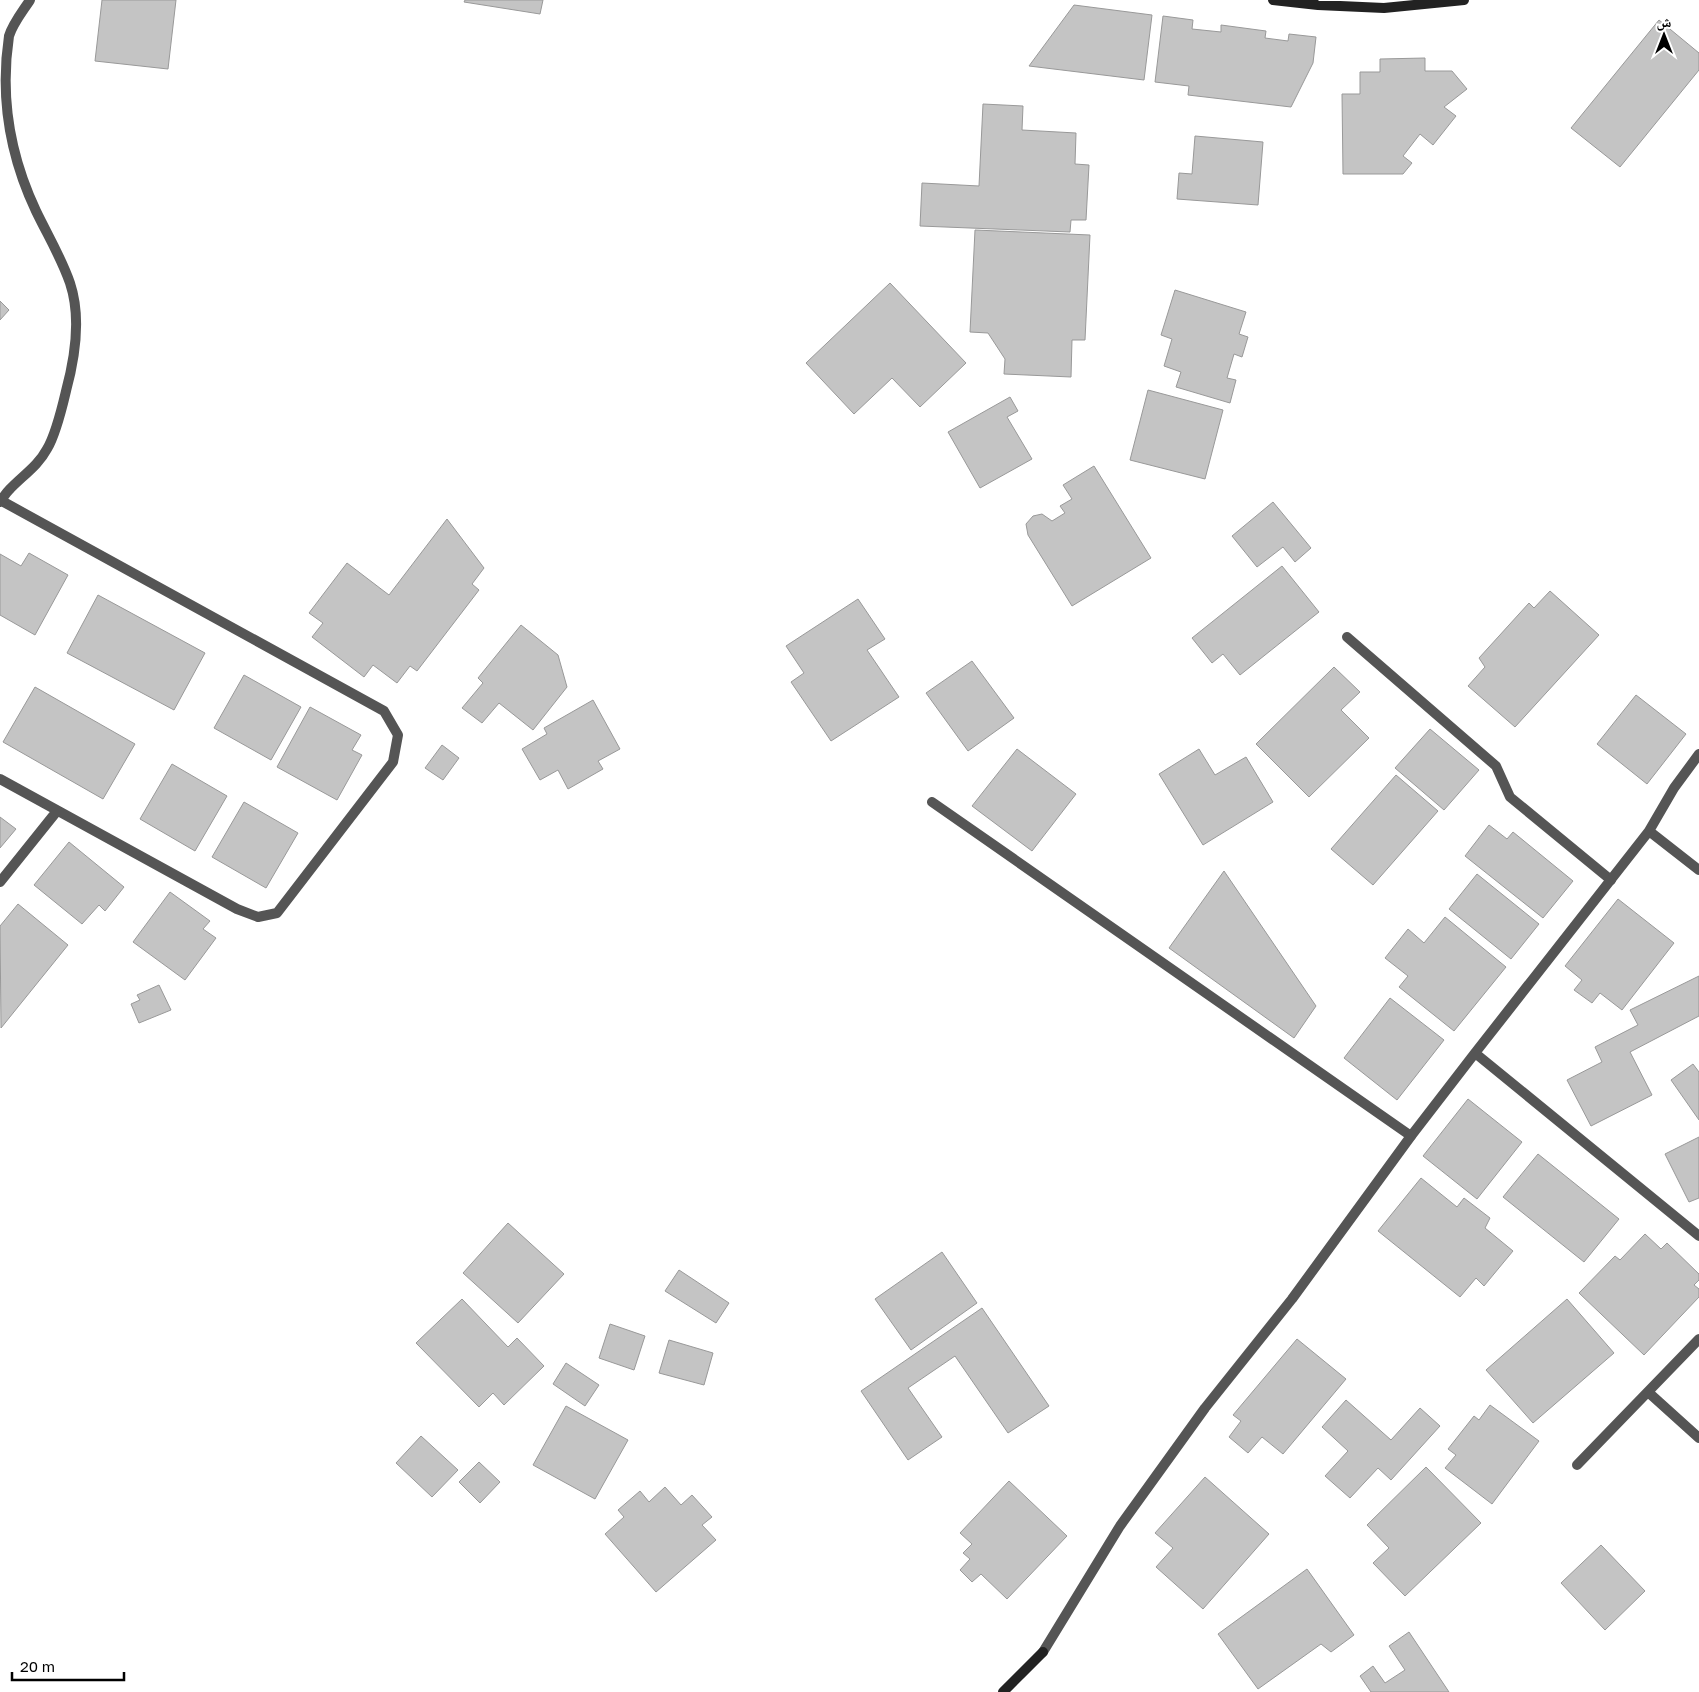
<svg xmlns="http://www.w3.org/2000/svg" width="1699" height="1692" viewBox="0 0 1699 1692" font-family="'Golos Text','Noto Naskh Arabic',sans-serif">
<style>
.building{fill:#c4c4c4;stroke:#999}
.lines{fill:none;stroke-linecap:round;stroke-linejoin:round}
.lane{stroke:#555;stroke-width:10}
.street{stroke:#555;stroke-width:10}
.secondary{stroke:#222;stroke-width:10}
</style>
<rect width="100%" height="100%" fill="#fff"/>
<path class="building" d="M102,0H176L168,69L95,61Z
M465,0H543L540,14L464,2Z
M1074,5L1152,15L1144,80L1029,66Z
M1163,16L1193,20L1192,29L1221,32V25L1266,31L1265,38L1288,41L1289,34L1316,37L1313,63L1291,107L1188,95L1189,86L1155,82Z
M1659,20L1699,53V70L1620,167L1571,128Z
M1425,58V71H1452L1467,89L1444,107L1456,116L1433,145L1420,134L1403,156L1412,163L1403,174H1343L1342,94H1360V72H1380V59Z
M983,104L1023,106L1022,130L1076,133L1075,164L1089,165L1086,220H1071L1070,232L920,226L922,183L979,186Z
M1195,136L1263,142L1258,205L1177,199L1179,173L1192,174Z
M975,230L1090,235L1085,340H1072L1071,377L1004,374L1005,359L988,333L970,332Z
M890,283L966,363L920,407L892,378L854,414L806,363Z
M1175,290L1246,312L1239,334L1248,337L1242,357L1234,354L1227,378L1236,380L1230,403L1176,387L1181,372L1164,366L1172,339L1161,335Z
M0,301L9,310L0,320Z
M1148,390L1223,410L1205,479L1130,460Z
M1010,397L1018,411L1007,417L1032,459L980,488L948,432Z
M1094,466L1151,558L1072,606L1028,535L1026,524L1033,516L1042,514L1052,521L1065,513L1060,506L1072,499L1063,485Z
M1273,502L1311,548L1295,562L1283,547L1257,567L1232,536Z
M447,519L484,568L472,584L479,590L417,671L410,666L397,683L373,665L364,677L312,637L323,623L309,613L347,563L389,595Z
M29,553L68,575L35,635L0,615V554L21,566Z
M1282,566L1319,612L1240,675L1223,654L1212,663L1192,638Z
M1550,591L1599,635L1515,727L1468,686L1485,667L1479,658L1529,603L1534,608Z
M98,595L205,653L174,710L67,653Z
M858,599L885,639L867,650L899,697L831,741L791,682L804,673L786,646Z
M521,625L558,655L567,687L533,730L499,703L482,723L462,708L483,683L478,678Z
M972,661L1014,718L968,751L926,693Z
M1334,667L1360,692L1341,710L1369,738L1309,797L1256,744Z
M244,675L301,707L271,760L214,728Z
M35,687L135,744L103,799L3,742Z
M1636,695L1686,734L1647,784L1597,744Z
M593,700L620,749L598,761L603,769L568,789L558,770L540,780L522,749L547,734L544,728Z
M310,707L361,735L352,750L362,755L337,800L277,767Z
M1430,729L1479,770L1444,810L1395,768Z
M442,745L459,758L443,780L425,768Z
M1017,749L1076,794L1032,851L972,806Z
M1199,749L1215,775L1246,757L1273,802L1203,845L1159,774Z
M172,764L227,796L195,851L140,819Z
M1396,775L1438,811L1373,885L1331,849Z
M244,802L298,833L266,888L212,857Z
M0,817L16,829L0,848Z
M1489,825L1507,839L1513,832L1573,881L1543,918L1465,856Z
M69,842L124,887L105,911L99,905L82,924L34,885Z
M1224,871L1316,1006L1294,1038L1169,948Z
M1477,874L1539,924L1511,959L1449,909Z
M170,892L210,921L203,929L216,938L185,980L133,942Z
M1618,899L1674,943L1622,1010L1600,993L1592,1003L1574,990L1582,980L1565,966Z
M18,904L68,945L1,1028L0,926Z
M1445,917L1506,967L1454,1031L1399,987L1408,976L1385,958L1408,929L1424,943Z
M1699,976V1016L1630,1052L1652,1095L1591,1126L1567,1080L1602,1062L1595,1047L1638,1025L1630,1010Z
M159,985L171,1010L139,1023L131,1004L140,1000L137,995Z
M1390,998L1444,1040L1397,1100L1344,1058Z
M1693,1064L1699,1072V1120L1671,1080Z
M1468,1099L1522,1142L1477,1199L1423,1156Z
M1699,1137V1198L1689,1202L1665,1154Z
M1538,1154L1619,1219L1584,1262L1503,1197Z
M1421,1178L1457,1207L1464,1198L1490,1218L1485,1228L1513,1251L1484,1286L1476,1278L1460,1297L1378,1231Z
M508,1223L564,1274L518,1323L463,1273Z
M1645,1234L1661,1249L1667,1243L1699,1274V1280L1694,1285L1699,1289V1297L1644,1355L1579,1293L1615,1256L1620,1260Z
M942,1252L977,1303L911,1350L875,1299Z
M679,1270L729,1303L716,1323L665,1291Z
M462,1299L508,1347L517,1338L544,1366L504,1405L493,1393L479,1407L416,1343Z
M1567,1299L1614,1353L1533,1423L1486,1370Z
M982,1308L1049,1406L1008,1433L955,1356L908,1388L942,1437L908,1460L861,1391Z
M610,1324L645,1336L634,1370L599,1358Z
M1297,1339L1346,1379L1283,1454L1262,1437L1248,1453L1229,1437L1241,1421L1233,1415Z
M669,1340L713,1353L704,1385L659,1373Z
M566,1363L599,1385L585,1406L553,1384Z
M1346,1400L1391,1440L1420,1408L1440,1426L1391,1480L1378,1468L1350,1498L1325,1476L1348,1451L1322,1427Z
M1490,1405L1539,1441L1492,1504L1445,1468L1456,1455L1448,1449L1474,1416L1479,1420Z
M566,1406L628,1440L595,1499L533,1465Z
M421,1436L458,1470L432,1497L396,1463Z
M479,1462L500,1482L480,1503L459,1482Z
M1426,1467L1481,1523L1405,1596L1373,1563L1389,1548L1367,1525Z
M1205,1477L1269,1534L1203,1609L1156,1567L1173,1548L1155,1533Z
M1009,1481L1067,1536L1007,1599L981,1574L972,1582L960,1570L970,1559L963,1553L972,1544L960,1533Z
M665,1487L681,1505L692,1495L712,1517L702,1525L716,1540L656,1592L605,1534L624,1517L618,1510L640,1491L649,1502Z
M1601,1545L1645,1591L1605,1630L1561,1583Z
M1307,1569L1354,1635L1331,1652L1321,1644L1258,1689L1218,1634Z
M1409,1632L1449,1692H1371L1360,1676L1373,1666L1385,1683L1405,1670L1389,1646Z"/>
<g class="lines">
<path class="lane" d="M1347,637L1496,766L1510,797L1611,880
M932,802L1411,1136"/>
<path class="street" d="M0,500L384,711L398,735L393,762L277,913L258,917L237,909L0,779
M0,502C3,498 5,494 9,490C22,476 38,466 47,449C56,434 62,408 66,391C75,358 81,316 70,283C61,257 47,234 36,211C10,156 0,96 9,36C13,23 23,11 30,0
M1649,831L1699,870
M0,882L57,811
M1475,1053L1699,1236
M1648,1392L1699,1438
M1577,1465L1699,1339
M1043,1652L1120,1526L1205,1408L1292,1299L1411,1136L1475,1053L1649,831L1674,788L1699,754"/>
<path class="secondary" d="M1273,0L1318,5L1384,8L1464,0
M1003,1692L1043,1652"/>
</g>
<g transform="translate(1664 35)" stroke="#ffffff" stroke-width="4" paint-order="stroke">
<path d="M0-4L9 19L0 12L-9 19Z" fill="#000000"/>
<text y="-8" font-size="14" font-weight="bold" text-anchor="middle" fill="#000000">ش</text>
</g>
<path d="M12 1672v8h112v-8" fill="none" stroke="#000000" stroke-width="2.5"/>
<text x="20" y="1672" font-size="15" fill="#000000" stroke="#ffffff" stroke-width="4" paint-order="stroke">20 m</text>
</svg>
